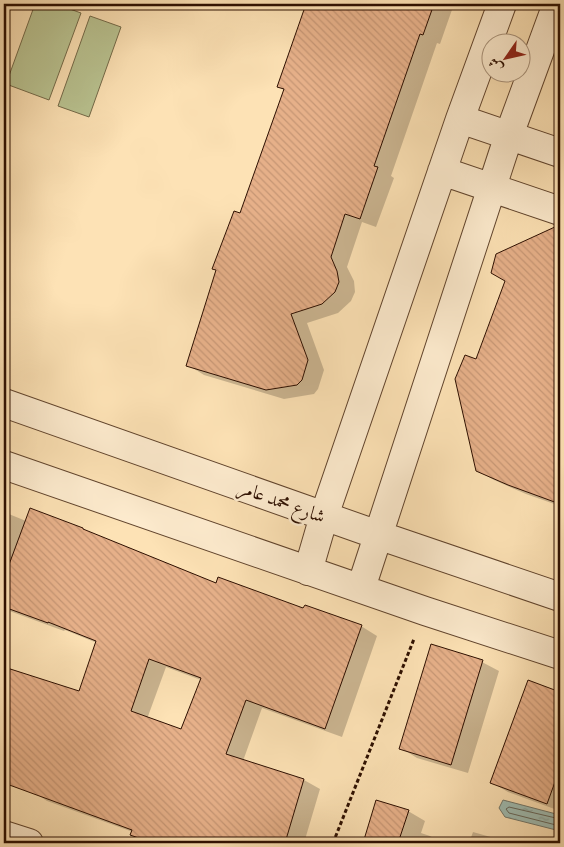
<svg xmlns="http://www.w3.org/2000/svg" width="564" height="847" viewBox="0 0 564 847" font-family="'Sorts Mill Goudy',Amiri,serif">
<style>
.pitch{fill:#bac492;stroke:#746a49}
.water{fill:url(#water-ripples);stroke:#72776b}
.shadow{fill:#0003;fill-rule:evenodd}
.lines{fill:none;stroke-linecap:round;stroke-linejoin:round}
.shore{stroke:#66665a;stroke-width:1}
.building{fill:url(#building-back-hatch);stroke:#2d0f00;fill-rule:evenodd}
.minor-casing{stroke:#61442d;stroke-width:30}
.path{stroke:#2d0f00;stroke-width:3;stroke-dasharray:4 2.5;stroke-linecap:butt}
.minor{stroke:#feeccf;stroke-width:28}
.labels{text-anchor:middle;stroke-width:5;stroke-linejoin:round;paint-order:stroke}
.street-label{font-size:19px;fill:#2d0f00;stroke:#feeccf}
</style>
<defs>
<pattern id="water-ripples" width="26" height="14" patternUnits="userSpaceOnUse" patternTransform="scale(1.25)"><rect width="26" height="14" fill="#a0bdb3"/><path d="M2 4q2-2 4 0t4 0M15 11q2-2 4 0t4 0" fill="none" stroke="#8aa198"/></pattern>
<pattern id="building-back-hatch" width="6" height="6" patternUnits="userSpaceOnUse" patternTransform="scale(1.25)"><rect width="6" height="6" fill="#e6b089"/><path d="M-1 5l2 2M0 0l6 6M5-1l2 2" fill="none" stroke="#c69674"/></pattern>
</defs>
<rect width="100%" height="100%" fill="#fde2b5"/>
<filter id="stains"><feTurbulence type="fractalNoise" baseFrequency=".004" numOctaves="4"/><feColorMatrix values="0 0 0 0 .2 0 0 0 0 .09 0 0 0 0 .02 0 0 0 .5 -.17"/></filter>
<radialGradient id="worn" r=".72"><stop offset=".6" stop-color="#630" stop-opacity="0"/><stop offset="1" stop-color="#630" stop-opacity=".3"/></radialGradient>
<path class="pitch" d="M35,4H56L81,13L49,100L6,84Z
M90,16L121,27L89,117L58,106Z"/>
<path class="water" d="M503,800L560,815V831L505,817L499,808Z"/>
<path class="shadow" d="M322,4H454L440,44L437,43L391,176L394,178L376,227L362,222L347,267L354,281L355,292L351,301L338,313L307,323L324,370L318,389L314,394L284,399L204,375L188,365L285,90L278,86L310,38Z
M557,227H560V389L559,393H560V506L526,494L494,480L477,470V361Z
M4,512L26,521L83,529L90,533L217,584L361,626L377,636L342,737L262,708L243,761L304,780L320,789L304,843H146L132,835L133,832L47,801L32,791L4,782V668L80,693L97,643L65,630L64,631L4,609ZM166,667L201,680L181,731L147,719Z
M482,662L499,671L468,773L417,758L401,748Z
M529,681L560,693V811L508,792L491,782Z
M377,802L408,811L425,821L421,833L430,836L442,843H365Z
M473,832L512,843H469Z"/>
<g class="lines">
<path class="shore" d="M560,819L509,807L506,809L509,813L560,826"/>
</g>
<path class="building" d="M306,4H434L423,35L420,34L374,166L378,167L360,219L345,214L331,257L337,271L339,282L335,292L322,304L291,314L308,360L302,380L297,385L266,390L186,366L216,270L212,269L234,211L240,213L284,89L277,87Z
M557,226H560V504L508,485L476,471L455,379L465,355L476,359L505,281L491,273L496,254Z
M30,508L83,528V529L216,583L218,577L303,608L305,605L362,625L325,729L246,700L226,754L304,779L285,843H153L130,835L132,830L4,783V667L79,691L96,641L48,622V623L4,607V578ZM149,659L201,678L181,729L131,711Z
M431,644L483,660L451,765L399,749Z
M528,680L560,692V768L547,804L490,783Z
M376,800L409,810L398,843H363Z"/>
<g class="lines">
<g class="minor-casing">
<path id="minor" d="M460,119L560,153
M442,171L560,211
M4,403L378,535L560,597
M4,465L425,611L560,655
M308,571L324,516L460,119L502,4
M361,588L509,135L557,4
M4,835L29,843"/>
</g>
<path class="path" d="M333,843L414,639"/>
<use href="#minor" class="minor"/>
</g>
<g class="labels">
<g class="street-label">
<text transform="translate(282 501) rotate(20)" y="7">شارع محمد عامر</text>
</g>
</g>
<rect width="564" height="847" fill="none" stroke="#fde2b5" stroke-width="20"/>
<rect x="5" y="5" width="554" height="837" fill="none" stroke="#2d0f00" stroke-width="2.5"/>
<rect x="10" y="10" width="544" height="827" fill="none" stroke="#2d0f00"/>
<g transform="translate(506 58) rotate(236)"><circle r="24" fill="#feeccf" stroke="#aa947c"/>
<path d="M0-4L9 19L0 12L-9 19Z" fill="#8f2418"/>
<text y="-8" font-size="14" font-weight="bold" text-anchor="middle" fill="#2d0f00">ش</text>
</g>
<rect width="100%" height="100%" filter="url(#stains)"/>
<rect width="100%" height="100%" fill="url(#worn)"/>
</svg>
